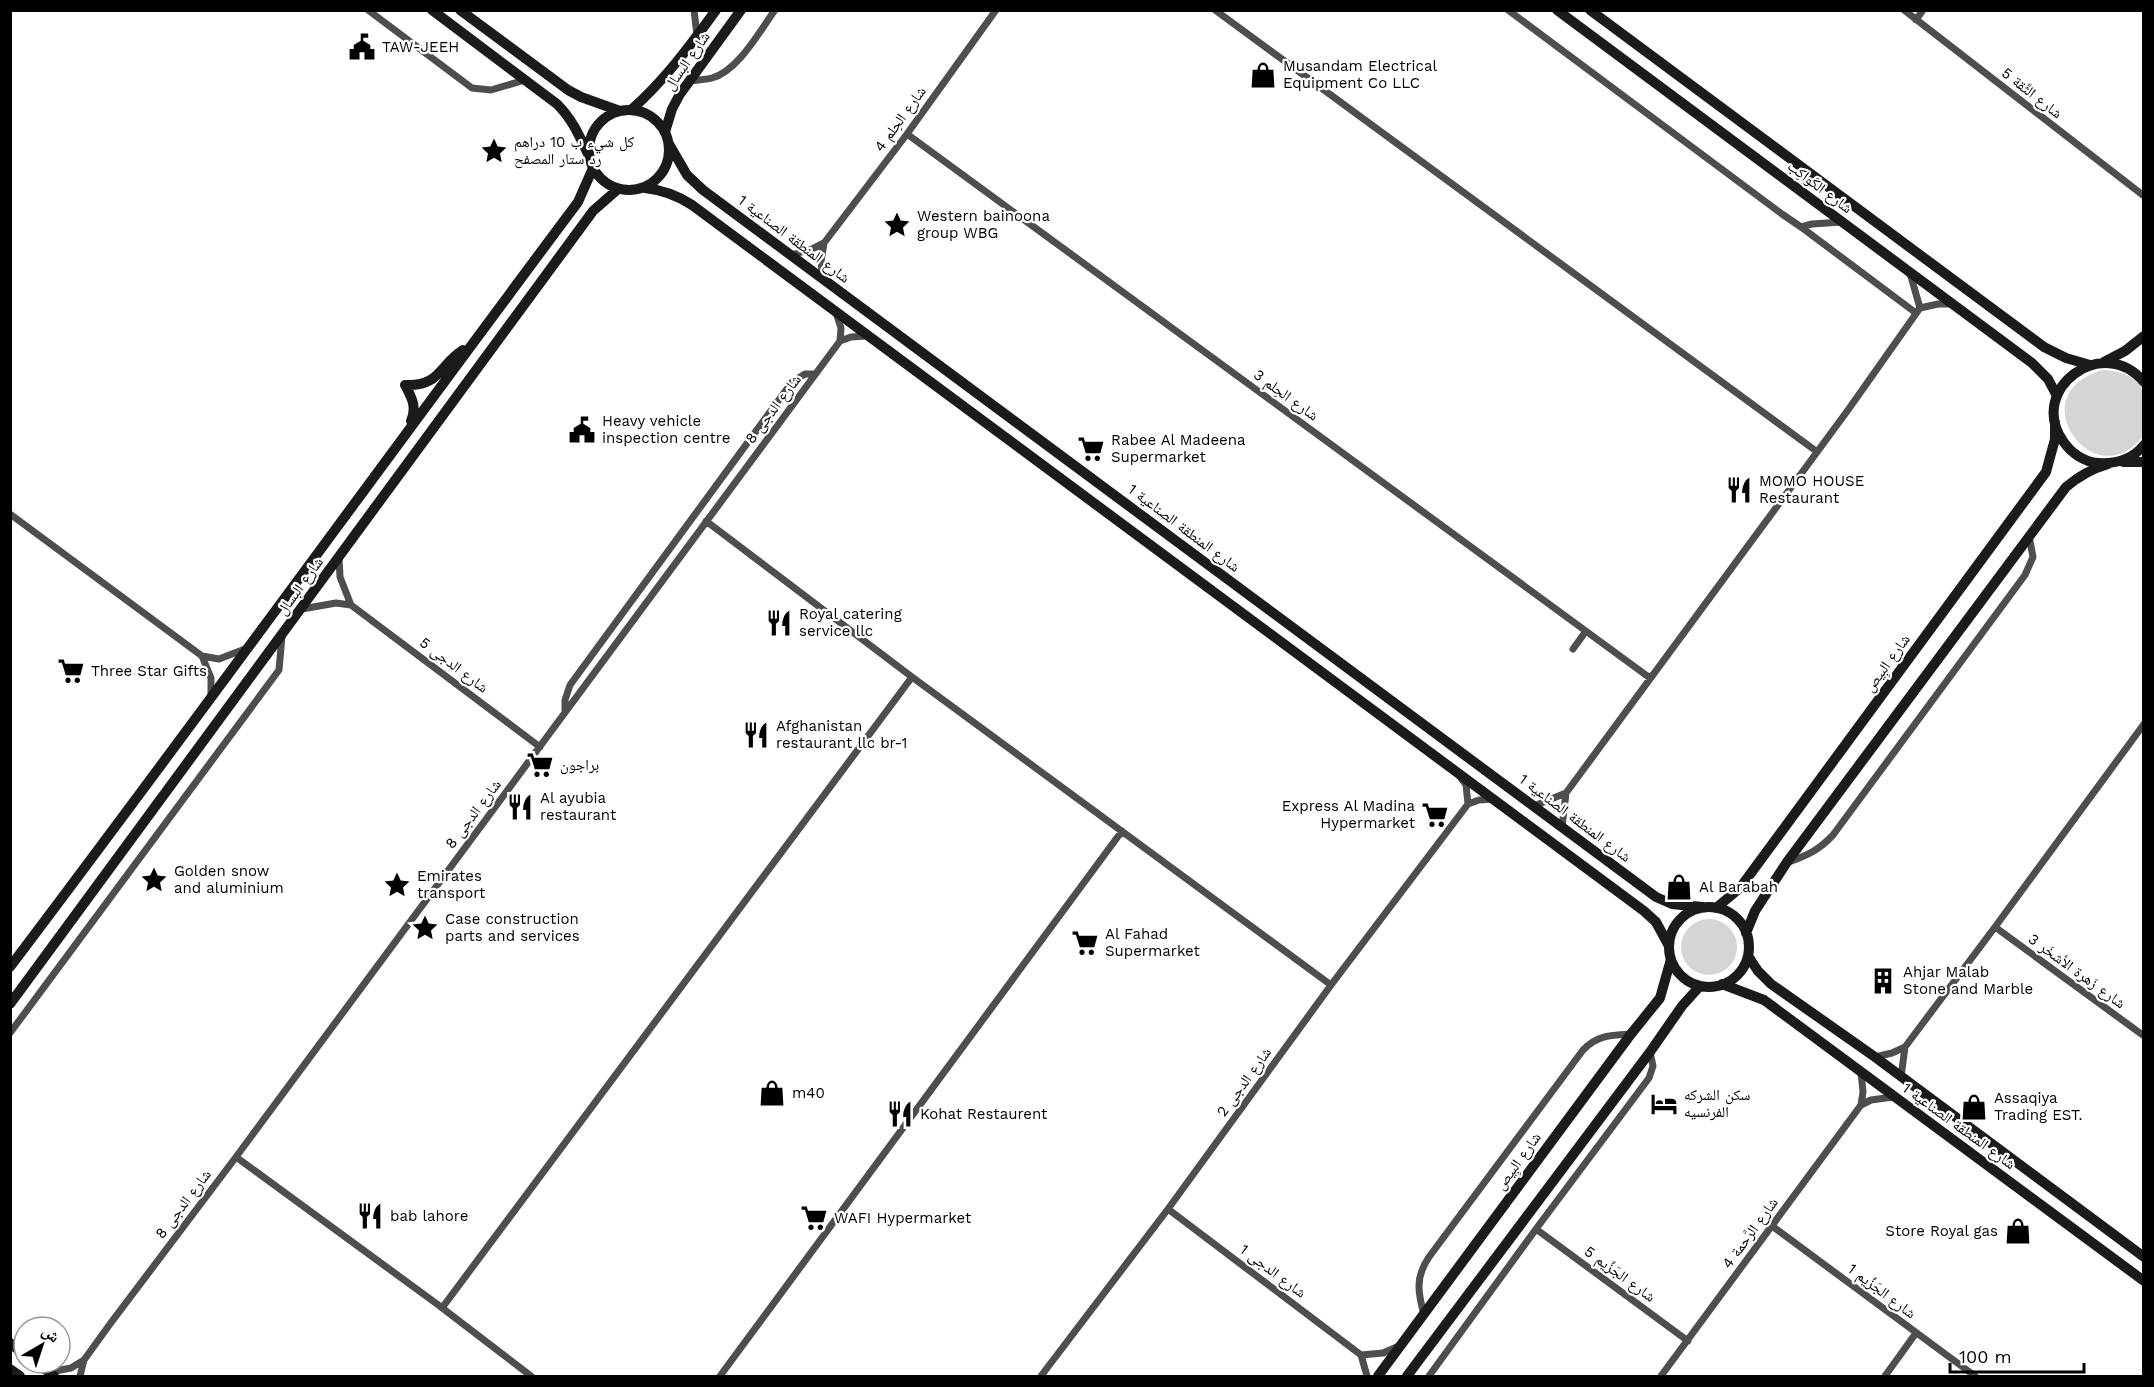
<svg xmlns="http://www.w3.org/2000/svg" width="2154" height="1387" viewBox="0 0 2154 1387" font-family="'Work Sans','Noto Naskh Arabic',sans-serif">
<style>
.green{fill:#d5d5d5}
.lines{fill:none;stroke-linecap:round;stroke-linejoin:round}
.street{stroke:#4e4e4e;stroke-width:7}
.secondary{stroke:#1b1b1b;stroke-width:10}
.labels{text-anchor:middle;stroke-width:4.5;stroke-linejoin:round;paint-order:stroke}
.poi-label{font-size:15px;fill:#000;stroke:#fff;text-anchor:start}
.street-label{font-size:15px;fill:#000;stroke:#fff}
</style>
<rect width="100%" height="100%" fill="#fff"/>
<path class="green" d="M2103,370C2119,371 2135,375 2143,390V436C2096,499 2017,394 2103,370Z
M1681 947a28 28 0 1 1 56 0a28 28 0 1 1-56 0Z"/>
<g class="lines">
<path class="street" d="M368,10L472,88L491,90L525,80
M694,10L697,35
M1215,10L1816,451
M1508,10L1782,214L1801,227L1812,224L1842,222
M1904,10L2144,196
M1916,20L1923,10
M689,81C696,80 705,80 712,78C738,71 759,32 775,10
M907,134L1650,678
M1801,227L1916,313
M791,255L812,249L824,243L907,134L996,10
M1910,273L1920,308
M823,279L821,262L824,243
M840,341L851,337L867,336
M10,514L202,656L211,678V696
M706,521L912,677L1331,985
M339,558L340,577L351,605L540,747
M302,609L336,603L351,605
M1573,649L1586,631
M202,656L219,659L245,649
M565,712V700L570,685L792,382L805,374H815
M1461,778L1466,785L1468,804
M1534,806L1566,793L1848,410L1920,308L1938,304H1951
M1562,827L1566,793
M1789,862C1808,855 1819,850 1833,835L2025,575L2033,557L2029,536
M1995,927L2144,1036
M10,1033L279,670L282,636
M1875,1057L1892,1053L1905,1047L1995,927L2144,724
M1861,1072L1863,1092L1861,1105
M1901,1077L1905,1047
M236,1157L437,1304L531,1376
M1168,1209L1361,1355L1367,1376
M1772,1226L1975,1376
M1536,1229L1688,1341
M442,1308L912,677
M1424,1315C1418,1293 1415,1277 1429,1257L1583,1050C1597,1035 1611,1035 1631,1034
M1361,1355L1383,1353L1399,1346
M50,1372L71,1368L84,1360
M80,1376L84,1360L110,1324L236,1157L840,341L841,328L836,313
M720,1376L1122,831
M1041,1376L1168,1209L1331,985L1468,804L1479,800L1493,799
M1429,1376L1536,1229L1649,1078L1653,1066L1650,1052
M1661,1376L1861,1105L1871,1100L1893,1097
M1885,1376L1916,1333"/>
<path class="secondary" d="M432,10L557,104C572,119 579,135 588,154
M460,10L568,90L581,97L620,111
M1557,10L2032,363L2048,379L2057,396
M1590,10L2044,347L2066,358L2090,365
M589 150a40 40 0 1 1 80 0a40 40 0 1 1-80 0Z
M631,110C664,81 690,46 716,10
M665,132L672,109L680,94L741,10
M669,144L687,175L703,190L1656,897L1672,904L1702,907
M645,188C663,190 677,195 692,205L1644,911L1656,922L1669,946
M2104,362L2125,351L2144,336
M2144,382C2103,333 2027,389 2063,441C2071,453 2084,462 2098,463C2115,464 2132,460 2144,445
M405,385C440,387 439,365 463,350
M405,385C412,398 417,407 411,421
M2123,462H2144
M1669 947a40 40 0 1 1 80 0a40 40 0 1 1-80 0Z
M1716,908L1740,888L2046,472L2055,439V422
M1746,933L1755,911L1787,862L2066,487C2079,476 2091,469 2108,464
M1748,956L1758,971L1771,984L1875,1057L2144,1257
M10,967C202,713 388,456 578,202L593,168
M1722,984L1764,1000L2144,1281
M10,1004L593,211L618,189
M10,1343L24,1354
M37,1363L54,1376
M10,1369L20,1376
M1378,1376L1631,1034L1660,998L1671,959
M1407,1376L1650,1052L1682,1006L1700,986"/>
</g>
<defs>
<g id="civic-bare" transform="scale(2.07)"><path d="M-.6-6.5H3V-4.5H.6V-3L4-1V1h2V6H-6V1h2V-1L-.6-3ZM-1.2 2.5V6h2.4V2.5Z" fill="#000" stroke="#fff" stroke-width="2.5" paint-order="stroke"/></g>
<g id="shop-bare" transform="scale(2.07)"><path d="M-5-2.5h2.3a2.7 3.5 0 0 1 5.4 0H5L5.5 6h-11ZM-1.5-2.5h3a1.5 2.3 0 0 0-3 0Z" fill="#000" stroke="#fff" stroke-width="2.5" paint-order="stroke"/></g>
<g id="sight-bare" transform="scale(2.07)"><path d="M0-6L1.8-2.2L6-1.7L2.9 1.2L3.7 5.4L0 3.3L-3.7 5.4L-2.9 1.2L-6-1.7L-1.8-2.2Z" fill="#000" stroke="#fff" stroke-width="2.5" paint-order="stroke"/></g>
<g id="supermarket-bare" transform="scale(2.07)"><path d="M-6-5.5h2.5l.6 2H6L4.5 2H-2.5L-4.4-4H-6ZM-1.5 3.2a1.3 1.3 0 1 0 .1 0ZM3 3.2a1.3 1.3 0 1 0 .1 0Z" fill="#000" stroke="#fff" stroke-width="2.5" paint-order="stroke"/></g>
<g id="restaurant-bare" transform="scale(2.07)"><path d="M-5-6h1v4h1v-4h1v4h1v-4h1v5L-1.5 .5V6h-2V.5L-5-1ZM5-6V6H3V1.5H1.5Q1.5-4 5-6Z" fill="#000" stroke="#fff" stroke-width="2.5" paint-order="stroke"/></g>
<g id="building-bare" transform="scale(2.07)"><path d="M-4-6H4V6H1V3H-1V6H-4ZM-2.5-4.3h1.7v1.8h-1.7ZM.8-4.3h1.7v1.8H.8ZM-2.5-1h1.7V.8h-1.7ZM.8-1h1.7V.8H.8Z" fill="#000" stroke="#fff" stroke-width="2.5" paint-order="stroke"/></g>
<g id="hotel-bare" transform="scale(2.07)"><path d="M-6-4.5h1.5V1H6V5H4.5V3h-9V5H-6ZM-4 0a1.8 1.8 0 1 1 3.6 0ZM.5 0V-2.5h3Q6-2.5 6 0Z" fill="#000" stroke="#fff" stroke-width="2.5" paint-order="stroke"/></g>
</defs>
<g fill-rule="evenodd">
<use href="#civic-bare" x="362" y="47"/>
<use href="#shop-bare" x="1263" y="75"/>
<use href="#sight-bare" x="494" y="151"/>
<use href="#sight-bare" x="897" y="225"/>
<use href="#civic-bare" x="582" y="430"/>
<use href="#supermarket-bare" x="1091" y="449"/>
<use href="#restaurant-bare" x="1739" y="490"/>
<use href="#restaurant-bare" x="779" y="623"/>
<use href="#supermarket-bare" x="71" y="671"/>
<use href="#restaurant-bare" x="756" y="735"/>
<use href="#supermarket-bare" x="540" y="765"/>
<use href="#restaurant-bare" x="520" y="807"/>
<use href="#supermarket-bare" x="1435" y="815"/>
<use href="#sight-bare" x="154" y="880"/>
<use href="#sight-bare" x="397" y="885"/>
<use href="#shop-bare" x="1679" y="887"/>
<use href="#sight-bare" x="425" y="928"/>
<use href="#supermarket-bare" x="1085" y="943"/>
<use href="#building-bare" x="1883" y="981"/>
<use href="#shop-bare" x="772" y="1093"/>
<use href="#hotel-bare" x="1664" y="1104"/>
<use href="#shop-bare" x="1974" y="1107"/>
<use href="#restaurant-bare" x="900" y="1114"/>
<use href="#restaurant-bare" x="370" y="1216"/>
<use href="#supermarket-bare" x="814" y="1218"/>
<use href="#shop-bare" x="2018" y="1231"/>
</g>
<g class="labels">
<g class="poi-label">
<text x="382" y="52">TAW-JEEH</text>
<text x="1283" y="71">Musandam Electrical<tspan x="1283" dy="17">Equipment Co LLC</tspan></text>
<text x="514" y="147">كل شيء ب 10 دراهم<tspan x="514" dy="17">رد ستار المصفح</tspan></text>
<text x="917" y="221">Western bainoona<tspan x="917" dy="17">group WBG</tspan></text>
<text x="602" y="426">Heavy vehicle<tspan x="602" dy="17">inspection centre</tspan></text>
<text x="1111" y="445">Rabee Al Madeena<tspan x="1111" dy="17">Supermarket</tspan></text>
<text x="1759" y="486">MOMO HOUSE<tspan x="1759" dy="17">Restaurant</tspan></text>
<text x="799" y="619">Royal catering<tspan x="799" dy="17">service llc</tspan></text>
<text x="91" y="676">Three Star Gifts</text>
<text x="776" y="731">Afghanistan<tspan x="776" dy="17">restaurant llc br-1</tspan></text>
<text x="560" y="770">براجون</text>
<text x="540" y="803">Al ayubia<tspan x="540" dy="17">restaurant</tspan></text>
<text x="1415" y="811" text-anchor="end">Express Al Madina<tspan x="1415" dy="17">Hypermarket</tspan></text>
<text x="174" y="876">Golden snow<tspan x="174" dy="17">and aluminium</tspan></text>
<text x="417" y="881">Emirates<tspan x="417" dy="17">transport</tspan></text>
<text x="1699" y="892">Al Barabah</text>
<text x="445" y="924">Case construction<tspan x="445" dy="17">parts and services</tspan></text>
<text x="1105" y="939">Al Fahad<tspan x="1105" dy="17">Supermarket</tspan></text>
<text x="1903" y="977">Ahjar Malab<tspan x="1903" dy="17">Stone and Marble</tspan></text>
<text x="792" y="1098">m40</text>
<text x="1684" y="1100">سكن الشركه<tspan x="1684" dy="17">الفرنسيه</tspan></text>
<text x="1994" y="1103">Assaqiya<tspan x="1994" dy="17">Trading EST.</tspan></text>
<text x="920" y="1119">Kohat Restaurent</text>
<text x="390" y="1221">bab lahore</text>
<text x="834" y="1223">WAFI Hypermarket</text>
<text x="1998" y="1236" text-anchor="end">Store Royal gas</text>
</g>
<g class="street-label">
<text transform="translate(687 61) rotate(-55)" y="5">شارع البسال</text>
<text transform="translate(2032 93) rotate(38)" y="5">شارع الثِّقة 5</text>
<text transform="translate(900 119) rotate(-54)" y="5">شارع الحِلم 4</text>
<text transform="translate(1820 187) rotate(37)" y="5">شارع الكَواكِب</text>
<text transform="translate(794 239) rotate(37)" y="5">شارع المنطقة الصناعية 1</text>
<text transform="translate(1286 395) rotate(36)" y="5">شارع الحِلم 3</text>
<text transform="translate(773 409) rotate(-53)" y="5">شارع الدجى 8</text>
<text transform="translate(1184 528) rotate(37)" y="5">شارع المنطقة الصناعية 1</text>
<text transform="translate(300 586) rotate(-54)" y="5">شارع البسال</text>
<text transform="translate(1887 663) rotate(-54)" y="5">شارع البِيص</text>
<text transform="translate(454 665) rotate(37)" y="5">شارع الدجى 5</text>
<text transform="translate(473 814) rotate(-53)" y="5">شارع الدجى 8</text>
<text transform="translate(1575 818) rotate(37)" y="5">شارع المنطقة الصناعية 1</text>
<text transform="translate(2077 971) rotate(36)" y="5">شارع زَهرة الأشخَر 3</text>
<text transform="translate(1244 1082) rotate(-54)" y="5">شارع الدجى 2</text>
<text transform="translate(1959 1126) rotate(36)" y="5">شارع المنطقة الصناعية 1</text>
<text transform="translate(1518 1161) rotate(-54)" y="5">شارع البِيص</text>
<text transform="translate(183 1204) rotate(-53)" y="5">شارع الدجى 8</text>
<text transform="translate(1750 1233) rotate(-54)" y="5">شارع الرَّحمة 4</text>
<text transform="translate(1273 1271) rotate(37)" y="5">شارع الدجى 1</text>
<text transform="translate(1620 1274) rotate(36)" y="5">شارع الجَزِّيم 5</text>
<text transform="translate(1882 1291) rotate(37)" y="5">شارع الجَزِّيم 1</text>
</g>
</g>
<rect width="2154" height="1387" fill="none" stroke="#000000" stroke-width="24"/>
<g transform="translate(42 1345) rotate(39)"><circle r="28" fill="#ffffff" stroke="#999999" stroke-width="1.5"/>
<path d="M0-4.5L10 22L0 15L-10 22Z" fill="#000000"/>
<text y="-9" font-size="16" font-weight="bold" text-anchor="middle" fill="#000000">ش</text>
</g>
<path d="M1950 1363v9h134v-9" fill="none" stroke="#000000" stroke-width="3"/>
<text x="1959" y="1363" font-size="18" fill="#000000" stroke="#ffffff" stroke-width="4.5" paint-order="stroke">100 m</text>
</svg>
